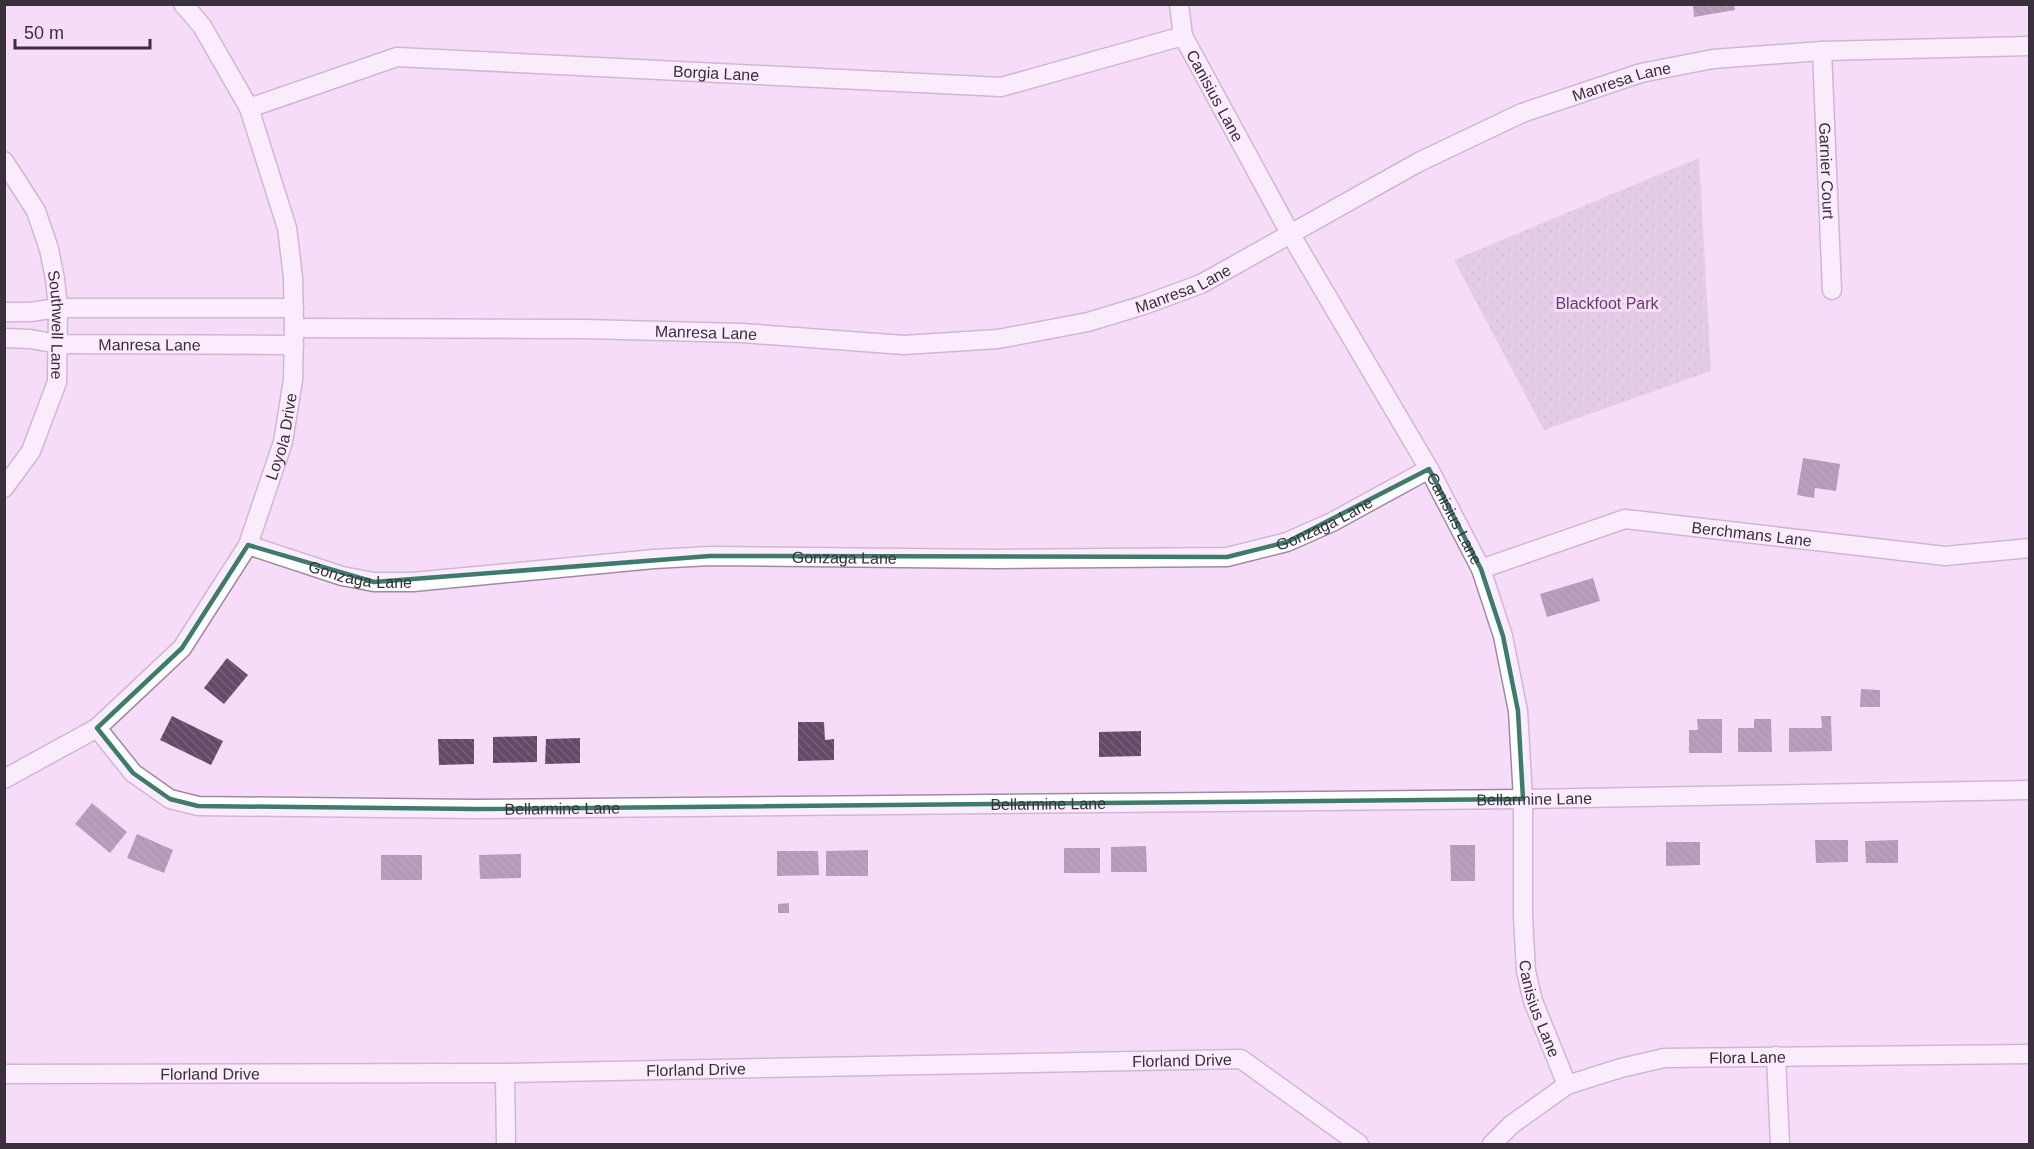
<svg xmlns="http://www.w3.org/2000/svg" width="2034" height="1149" viewBox="0 0 2034 1149" font-family="Arial,sans-serif">
<style>
.grass{fill:url(#grass-dots)}
.building{fill:url(#building-back-hatch)}
.lines{fill:none;stroke-linecap:round;stroke-linejoin:round}
.minor-casing{stroke:#a189a3;stroke-width:21}
.minor{stroke:#fff;stroke-width:18}
.marked{fill:none;stroke:#3d7c6a;stroke-width:4.5;stroke-linejoin:round}
.labels{text-anchor:middle;stroke-width:6;stroke-linejoin:round;paint-order:stroke}
.street-label{font-size:16px;fill:#3a303b;stroke:#f6dcf9}
.park-label{font-size:16px;fill:#673f6d;stroke:#f6dcf9}
</style>
<defs>
<pattern id="grass-dots" width="8" height="8" patternUnits="userSpaceOnUse" patternTransform="scale(1.5)"><rect width="8" height="8" fill="#ceb8d1"/><path d="M2 2h.1M6 6h.1" fill="none" stroke="#b29eb4" stroke-width="1.8" stroke-linecap="round"/></pattern>
<pattern id="building-back-hatch" width="6" height="6" patternUnits="userSpaceOnUse" patternTransform="scale(1.5)"><rect width="6" height="6" fill="#644a68"/><path d="M-1 5l2 2M0 0l6 6M5-1l2 2" fill="none" stroke="#77627a"/></pattern>
</defs>
<rect width="100%" height="100%" fill="#f6dcf9"/>
<path class="grass" d="M1699,158L1711,371L1544,430L1454,260Z"/>
<path class="building" d="M1693,4H1734L1735,10L1694,17Z
M1803,458L1840,464L1836,491L1815,488L1814,498L1797,495Z
M1593,578L1600,601L1547,617L1540,594Z
M227,658L248,675L224,704L204,688Z
M1861,689L1880,690V707H1860Z
M172,716L223,741L211,765L160,740Z
M1821,716H1831L1832,751L1789,752V728H1822Z
M1697,719H1722V753H1689V730H1698Z
M1754,719H1771L1772,752H1738V728H1754Z
M798,722H824L825,740L834,739V760L798,761Z
M1141,731V756L1099,757V732Z
M537,736V762L493,763V737Z
M580,738V763L545,764L546,739Z
M438,739H474V764L439,765Z
M92,803L127,832L110,853L75,824Z
M137,834L173,850L164,873L127,858Z
M1815,840H1848V862L1816,863Z
M1898,840V863H1866L1865,841Z
M1666,842H1700V865L1666,866Z
M1450,845H1475V881H1451Z
M1146,846L1147,872H1111V847Z
M1064,848H1100V873H1064Z
M868,850V876H826V851Z
M777,851H818L819,875L777,876Z
M521,854V878L480,879L479,855Z
M381,855H422V880H381Z
M789,903V913H778V904Z"/>
<g class="lines">
<g class="minor-casing">
<g id="minor">
<path id="s1" d="M1179,4L1183,36L1291,235L1429,469L1481,569L1503,636L1518,711L1523,799V916L1526,971L1533,1001L1567,1085"/>
<path id="s2" d="M1822,51L1832,290"/>
<path id="s3" d="M249,108L397,57L1001,87L1183,36"/>
<path id="s4" d="M4,161L36,211L49,249L55,279L58,308L57,382L31,451L4,488"/>
<path d="M4,312H30L58,308H294"/>
<path id="s5" d="M294,328L584,329L742,333L904,345L998,339L1088,322L1144,305L1201,284L1419,162L1522,113L1641,73L1713,59L1822,51L2030,46"/>
<path id="s6" d="M4,338L30,339L58,344L294,345"/>
<path id="s7" d="M248,545L342,576L374,582H413L654,559L710,556L997,559L1227,557L1287,542L1332,522L1429,469"/>
<path id="s8" d="M1481,569L1625,519L1945,556L2030,548"/>
<path id="s9" d="M97,728L133,773L170,799L198,806L475,809L1523,799L2030,790"/>
<path id="s10" d="M4,779L97,728L182,648L248,545L283,442L293,380L294,328L293,277L287,228L249,108L202,26L183,4"/>
<path d="M1776,1056L1780,1144"/>
<path d="M505,1073L506,1144"/>
<path id="s11" d="M4,1074L505,1073L1241,1059L1359,1144"/>
<path id="s12" d="M1492,1144L1511,1125L1567,1085L1621,1068L1664,1058L2030,1054"/>
</g>
</g>
<use href="#minor" class="minor"/>
</g>
<path d="M0 0H2034V1149H0ZM1429,469L1481,569L1503,636L1518,711L1523,799L475,809L198,806L170,799L133,773L97,728L182,648L248,545L374,582L710,556L1227,557L1287,542Z" fill="#f6dcf9" fill-opacity=".55" fill-rule="evenodd"/>
<path class="marked" d="M1429,469L1481,569L1503,636L1518,711L1523,799L475,809L198,806L170,799L133,773L97,728L182,648L248,545L374,582L710,556L1227,557L1287,542Z"/>
<g class="labels">
<g class="street-label">
<text dy="6" stroke="none"><textPath href="#s3" startOffset="476">Borgia Lane</textPath></text>
<text dy="6" stroke="none"><textPath href="#s5" startOffset="1384">Manresa Lane</textPath></text>
<text dy="6" stroke="none"><textPath href="#s1" startOffset="100">Canisius Lane</textPath></text>
<text dy="6" stroke="none"><textPath href="#s2" startOffset="120">Garnier Court</textPath></text>
<text dy="6" stroke="none"><textPath href="#s5" startOffset="897">Manresa Lane</textPath></text>
<text dy="6" stroke="none"><textPath href="#s4" startOffset="176">Southwell Lane</textPath></text>
<text dy="6" stroke="none"><textPath href="#s5" startOffset="412">Manresa Lane</textPath></text>
<text dy="6" stroke="none"><textPath href="#s6" startOffset="146">Manresa Lane</textPath></text>
<text dy="6" stroke="none"><textPath href="#s10" startOffset="459">Loyola Drive</textPath></text>
<text dy="6" stroke="none"><textPath href="#s1" startOffset="586">Canisius Lane</textPath></text>
<text dy="6" stroke="none"><textPath href="#s7" startOffset="1089">Gonzaga Lane</textPath></text>
<text dy="6" stroke="none"><textPath href="#s8" startOffset="280">Berchmans Lane</textPath></text>
<text dy="6" stroke="none"><textPath href="#s7" startOffset="603">Gonzaga Lane</textPath></text>
<text dy="6" stroke="none"><textPath href="#s7" startOffset="117">Gonzaga Lane</textPath></text>
<text dy="6" stroke="none"><textPath href="#s9" startOffset="1468">Bellarmine Lane</textPath></text>
<text dy="6" stroke="none"><textPath href="#s9" startOffset="982">Bellarmine Lane</textPath></text>
<text dy="6" stroke="none"><textPath href="#s9" startOffset="496">Bellarmine Lane</textPath></text>
<text dy="6" stroke="none"><textPath href="#s1" startOffset="1090">Canisius Lane</textPath></text>
<text dy="6" stroke="none"><textPath href="#s12" startOffset="280">Flora Lane</textPath></text>
<text dy="6" stroke="none"><textPath href="#s11" startOffset="1178">Florland Drive</textPath></text>
<text dy="6" stroke="none"><textPath href="#s11" startOffset="692">Florland Drive</textPath></text>
<text dy="6" stroke="none"><textPath href="#s11" startOffset="206">Florland Drive</textPath></text>
</g>
<g class="park-label">
<text x="1607" y="309">Blackfoot Park</text>
</g>
</g>
<rect width="2034" height="1149" fill="none" stroke="#3a303b" stroke-width="12"/>
<path d="M15 39v9h135v-9" fill="none" stroke="#3a303b" stroke-width="3"/>
<text x="24" y="39" font-size="18" fill="#3a303b" stroke="#f6dcf9" stroke-width="4.5" paint-order="stroke">50 m</text>
</svg>
